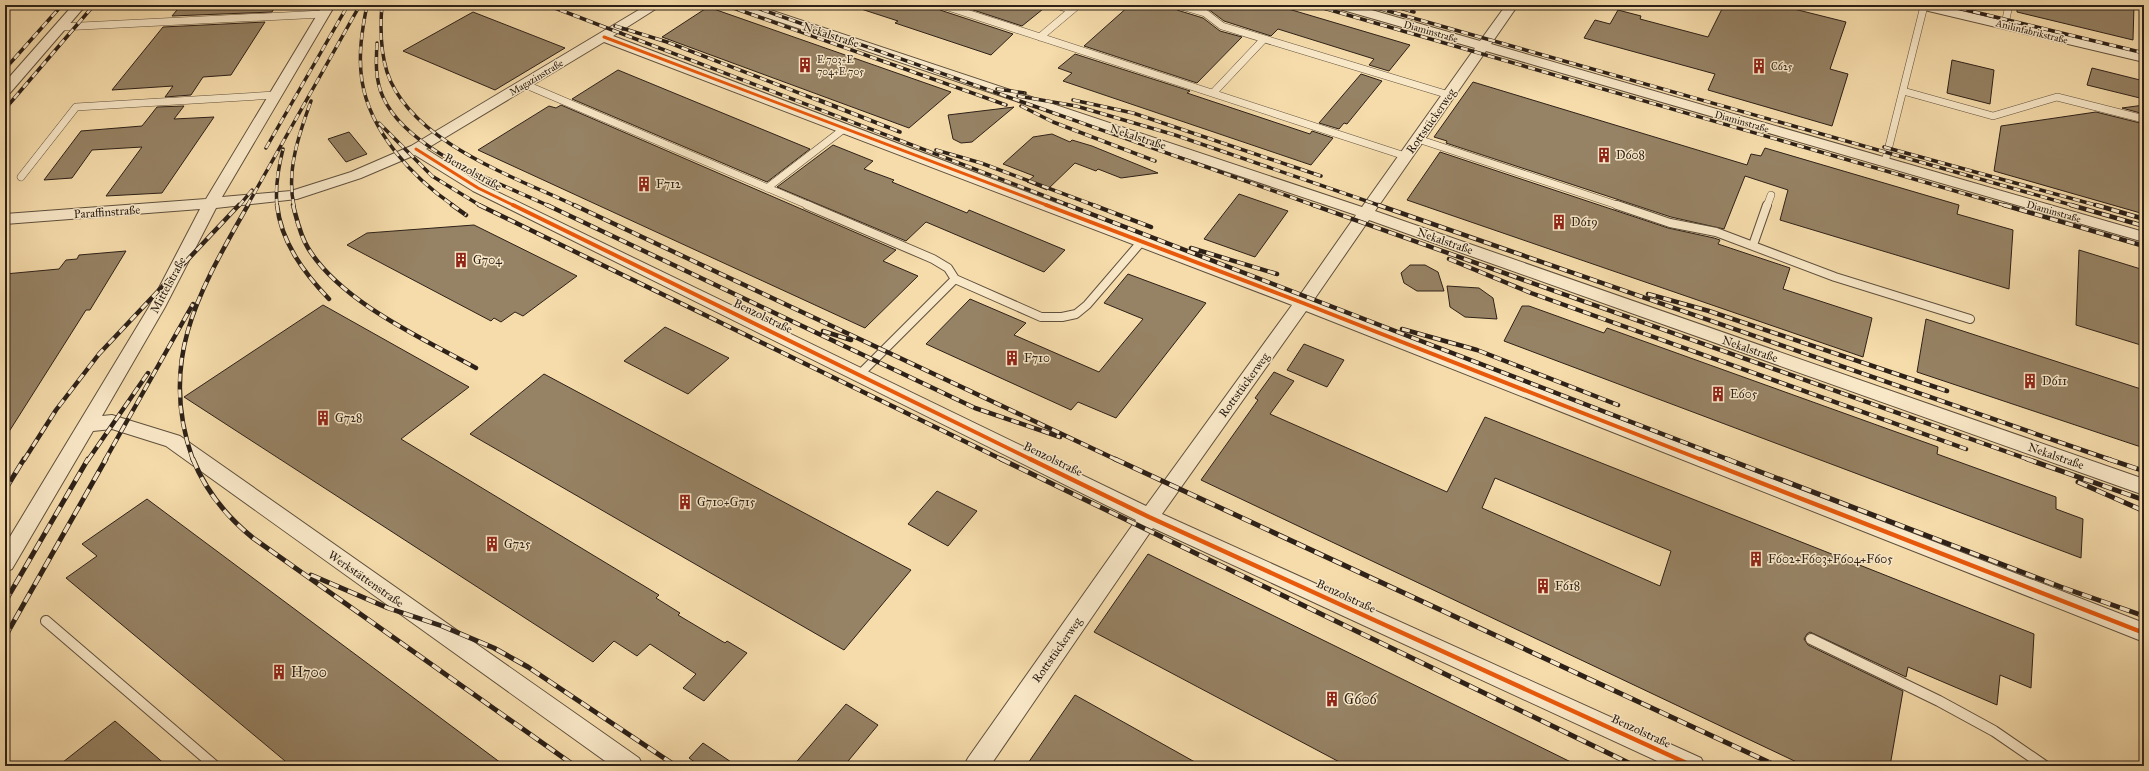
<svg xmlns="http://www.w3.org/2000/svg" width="2149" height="771" viewBox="0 0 2149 771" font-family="'IM FELL Great Primer',serif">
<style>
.building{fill:#968264;stroke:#2d2118;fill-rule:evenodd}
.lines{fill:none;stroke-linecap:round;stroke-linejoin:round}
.service-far2-casing{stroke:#5f503d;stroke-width:8}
.service-far1-casing{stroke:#5f503d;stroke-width:10}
.service-casing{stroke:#5f503d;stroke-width:12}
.minor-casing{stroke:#5f503d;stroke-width:2}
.service-far2{stroke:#f9e8c8;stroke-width:7}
.service-far1{stroke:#f9e8c8;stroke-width:8}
.service{stroke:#f9e8c8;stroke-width:10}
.minor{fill:#f9e8c8;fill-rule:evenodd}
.rail-far2-casing{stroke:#2d2118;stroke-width:3.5}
.rail-far1-casing{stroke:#2d2118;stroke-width:4.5}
.rail-casing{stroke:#2d2118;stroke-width:5}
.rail-far2{stroke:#f9e8c8;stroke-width:2.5;stroke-dasharray:7;stroke-linecap:butt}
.rail-far1{stroke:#f9e8c8;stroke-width:3;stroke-dasharray:8;stroke-linecap:butt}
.rail{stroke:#f9e8c8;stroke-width:3.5;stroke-dasharray:10;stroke-linecap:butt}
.cycleway-far2-casing{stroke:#f9e8c8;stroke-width:5}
.cycleway-far1-casing{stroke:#f9e8c8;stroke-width:6}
.cycleway-casing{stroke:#f9e8c8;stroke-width:7}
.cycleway-far2{stroke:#e8590c;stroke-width:3}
.cycleway-far1{stroke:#e8590c;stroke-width:4}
.cycleway{stroke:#e8590c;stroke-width:4.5}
.labels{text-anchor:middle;stroke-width:3;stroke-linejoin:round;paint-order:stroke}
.far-street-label{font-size:10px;fill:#2d2118;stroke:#f9e8c8}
.far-poi-label{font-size:10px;fill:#2d2118;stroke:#f9e8c8;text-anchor:start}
.street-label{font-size:12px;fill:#2d2118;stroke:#f9e8c8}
.poi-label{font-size:12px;fill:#2d2118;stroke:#f9e8c8;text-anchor:start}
.near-poi-label{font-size:14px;fill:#2d2118;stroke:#f9e8c8;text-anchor:start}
</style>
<rect width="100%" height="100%" fill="#f6dcab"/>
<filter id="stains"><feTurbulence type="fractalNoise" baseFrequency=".005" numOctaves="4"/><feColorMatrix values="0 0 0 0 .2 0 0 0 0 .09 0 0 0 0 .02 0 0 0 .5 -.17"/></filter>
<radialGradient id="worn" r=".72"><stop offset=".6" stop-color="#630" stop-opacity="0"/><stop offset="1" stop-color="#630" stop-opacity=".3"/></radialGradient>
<path class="building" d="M181,5H276L272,12L172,16Z
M861,5H937L940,10L1013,34L991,55L895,23L898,21L861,9Z
M958,5H1048L1022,26Z
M1130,5H1173L1177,10L1203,18L1220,31L1242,37L1197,83L1084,46Z
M1196,5H1275L1410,45L1389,71L1369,65L1374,59L1278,29L1271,36L1224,21L1208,9Z
M1724,5H1778L1846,22L1830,69L1848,74L1832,126L1708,90L1715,74L1584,38L1595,20L1610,24L1618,10L1641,16L1640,19L1708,37Z
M2017,5H2134L2133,40L2017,12Z
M708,7L951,92L909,128L662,37Z
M473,12L565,48L495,90L403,51Z
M265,22L231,75L203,77L191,95L165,97L173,86L112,90L163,27Z
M1075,54L1190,91L1187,93L1310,134L1312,131L1333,138L1311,165L1063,81L1072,73L1058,68Z
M1952,60L1994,70L1990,104L1947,93Z
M2092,68L2144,81V99L2087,85Z
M618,70L810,149L767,182L572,99Z
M1361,74L1382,81L1347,124L1344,123L1339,129L1319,123Z
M1473,82L1747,165L1751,154L1761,156L1765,148L1959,205L1957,214L2013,230L2009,289L1780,220L1788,190L1745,176L1724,229L1671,217L1446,143L1447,141L1434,137Z
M561,105L896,250L883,261L918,276L865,328L478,150L549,106L556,108Z
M2144,105V114L2122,108Z
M184,106L174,119L214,117L162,193L106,196L142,147L92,150L72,178L44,180L81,131L142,126L157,107Z
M1014,107L972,142L961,143L953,139L948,115Z
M2096,112L2144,124V214L1994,171L2001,126Z
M349,132L367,154L346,162L328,139Z
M1052,134L1070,142L1072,140L1092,146L1158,173L1121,178L1098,169L1096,171L1075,163L1047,190L1027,182L1034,176L1003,164L1033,137Z
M833,145L873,161L864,169L894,180L892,182L967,213L969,210L1065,250L1044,272L926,222L906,241L777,187Z
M1440,152L1668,228L1714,238L1720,240L1718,244L1790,268L1783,289L1872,318L1863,357L1407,200Z
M1239,194L1288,211L1255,257L1204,239Z
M474,225L577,276L523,316L515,312L501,322L494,318L491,321L347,245L367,233Z
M2079,250L2144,270V346L2076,325Z
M126,251L90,310H86L5,438V274L59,269L66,260L77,259L79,255Z
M1410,265H1425L1438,272L1444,291H1417L1404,283L1401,273Z
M1128,274L1206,303L1116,418L1078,402L1071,410L926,344L970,299L1026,323L1014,335L1099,372L1143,319L1104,303Z
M1447,286L1479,288L1493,298L1497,319L1465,317L1450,307Z
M323,305L469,387L401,439L659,595L656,598L680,613L678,615L725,643L727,641L747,653L704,701L683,688L696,674L650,644L637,656L614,641L593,662L184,397Z
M1522,306H1529L1604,333L1607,328L1938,447L1937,454L2056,497V509L2083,519L2081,558L1504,341Z
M1926,319L2144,390V448L1917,372Z
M665,327L729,358L688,394L624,361Z
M1304,344L1344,360L1327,387L1287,370Z
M1274,372L1294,381L1270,414L1447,492L1485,417L2034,634L2031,688L2000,675L1997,705L1908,667L1906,677L1810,632L1807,634L1804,639L1808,645L1903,691L1890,766H1805L1201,480L1258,400L1255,398ZM1495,478L1671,551L1660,586L1482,508Z
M544,374L911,570L844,650L470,434Z
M937,491L977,511L948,546L908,524Z
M147,499L505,766H291L66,578L97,556L82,544Z
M1148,554L1579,766H1347L1094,632Z
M1075,695L1202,766H1026Z
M846,704L878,725L844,766H793Z
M115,721L167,766H58Z
M703,743L737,766H700L689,758Z"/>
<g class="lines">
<g class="service-far2-casing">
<path id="service-far2" d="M942,5L1405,156
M1056,5L1072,10
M1178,5L1205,13L1222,26L1449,95
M2005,24L2009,5
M61,27L323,14
M1040,37L1078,5
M524,84L810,206
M1903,91L1993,116L2057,97L2144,119
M1213,93L1264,39
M1418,139L1620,206
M1885,162L1924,6
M21,177L76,107L275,95
M767,188L845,128
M1767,206L1771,195"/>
</g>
<g class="service-far1-casing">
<path id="service-far1" d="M807,205L933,259L948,268L955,279L859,375
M1617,205L1670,223L1716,232L1835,277L1970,319
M1753,245L1767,205
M955,279L1041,317H1062L1076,314L1087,305L1142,241"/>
</g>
<g class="service-casing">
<path id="service" d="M46,621L215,766
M1811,639L1939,701L1994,731L2045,766"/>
</g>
<g class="minor-casing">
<path id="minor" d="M73,5H86L10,93L5,94V82Z
M323,5H335L222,197L291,191L351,172L411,146L647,5H662L613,36L1300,295L1356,215L738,8L736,5H755L1362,207L1475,48L1336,8L1334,5H1354L1480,41L1506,5H1518L1491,44L2144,232V242L1486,51L1375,211L2144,479V495L1369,220L1313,301L2144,623V642L1306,311L1162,514L1701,758L1705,766H1668L1153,528L990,766H964L968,758L1136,520L473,191L415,155L361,178L297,199L216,208L165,307L102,416L112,415L180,436L639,758L643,766H612L166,446L112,429L93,431L12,569L5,572V545L149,307L200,209L5,224V214L206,199ZM604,42L1292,305L1146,506L483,185L426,149Z
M1914,5H1936L2144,54V62L1920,9Z"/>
</g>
<use href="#service-far2" class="service-far2"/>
<use href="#service-far1" class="service-far1"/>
<use href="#service" class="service"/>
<use href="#minor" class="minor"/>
<g class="rail-far2-casing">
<path id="rail-far2" d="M367,5C362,30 358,55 362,81C370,132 413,178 454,206
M382,5C380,28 380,49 387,72C410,142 515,177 576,206
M547,5L1071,206
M725,5L1006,105
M749,5L1316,206
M1313,5L2007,206
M1367,5L2075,206
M1390,5L1414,12
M1946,5L2144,53
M615,26L667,42L900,132L817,99
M377,43C376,61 375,80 383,97C407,151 498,182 549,206
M5,69L62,5
M997,89L1025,93
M1018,96L1076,106L1175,135L1381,206
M1073,100L1133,113L1321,176
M1021,106L1053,122L1155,161
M5,109L94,5
M379,123L432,176L481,206
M1884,147L2099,206
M266,148L348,5
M936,150L981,163L1096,206
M239,206L252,190
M247,206L360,5
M277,206C275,186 278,169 283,149
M294,206C286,171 299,134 311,101"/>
</g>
<g class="rail-far1-casing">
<path id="rail-far1" d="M277,205C281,242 304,273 329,299
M293,205C297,220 300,235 308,248C341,302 422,338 476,368
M452,205L466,215
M479,205L1003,460
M547,205L975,408L1060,437
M574,205L1117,460
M1068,205L1730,460
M1093,205L1151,227
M1313,205L2030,460
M1378,205L2111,460
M2004,205L2144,246
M2071,205L2144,226
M2096,205L2144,219
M1191,248L1277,274
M1449,259L1531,293L1966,449
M1648,294L1709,311L1947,391
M1402,329L1477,350L1618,405
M823,331L851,340
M24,460L56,410L99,354L239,205
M88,460L148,373
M105,460L193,304
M193,460C157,360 200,290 248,205"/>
</g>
<g class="rail-casing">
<path id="rail" d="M193,459C206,492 226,516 253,538L575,766
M1001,459L1635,766
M1115,459L1777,766
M1727,459L2061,587L2144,616
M2027,459L2144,500
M2108,459L2144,471
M2078,482L2144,511
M5,490L24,459
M311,575L388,608L442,626L494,648L528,667L676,766
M5,602L88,459
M5,637L106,459"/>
</g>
<use href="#rail-far2" class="rail-far2"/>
<use href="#rail-far1" class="rail-far1"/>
<use href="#rail" class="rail"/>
<g class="cycleway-far2-casing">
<path id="cycleway-far2" d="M604,37L1049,206
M416,149L478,188L515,206"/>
</g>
<g class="cycleway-far1-casing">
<path id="cycleway-far1" d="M513,205L1032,460
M1046,205L1303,303L1702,460"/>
</g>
<g class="cycleway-casing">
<path id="cycleway" d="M1030,459L1149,517L1693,766
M1700,459L2144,633"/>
</g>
<use href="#cycleway-far2" class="cycleway-far2"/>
<use href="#cycleway-far1" class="cycleway-far1"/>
<use href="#cycleway" class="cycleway"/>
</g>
<defs>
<g id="building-bare" transform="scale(1.2)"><path d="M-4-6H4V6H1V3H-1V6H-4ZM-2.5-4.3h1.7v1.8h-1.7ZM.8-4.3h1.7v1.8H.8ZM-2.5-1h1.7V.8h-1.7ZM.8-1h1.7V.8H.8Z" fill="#8f2418" stroke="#f9e8c8" stroke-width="2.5" paint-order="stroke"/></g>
</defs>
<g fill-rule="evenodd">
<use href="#building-bare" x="805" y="65"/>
<use href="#building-bare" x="1759" y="66"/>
<use href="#building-bare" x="1604" y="155"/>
<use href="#building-bare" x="644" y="184"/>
<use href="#building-bare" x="1559" y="222"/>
<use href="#building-bare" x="461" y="260"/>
<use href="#building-bare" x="1012" y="358"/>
<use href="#building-bare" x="2030" y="381"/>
<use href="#building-bare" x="1718" y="394"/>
<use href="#building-bare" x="323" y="418"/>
<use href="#building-bare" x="685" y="502"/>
<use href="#building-bare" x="492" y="544"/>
<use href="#building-bare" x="1756" y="559"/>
<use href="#building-bare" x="1543" y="586"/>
<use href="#building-bare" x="279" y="672"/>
<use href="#building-bare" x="1332" y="699"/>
</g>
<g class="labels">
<g class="far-street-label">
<text transform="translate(1431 31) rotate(16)" y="4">Diaminstraße</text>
<text transform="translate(2032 31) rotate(14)" y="4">Anilinfabrikstraße</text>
<text transform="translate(536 77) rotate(-31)" y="4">Magazinstraße</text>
<text transform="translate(1742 121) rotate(16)" y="4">Diaminstraße</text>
<text transform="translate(2054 211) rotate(16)" y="4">Diaminstraße</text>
</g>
<g class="far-poi-label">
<text x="817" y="63">E 703+E<tspan x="817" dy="12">704+E 705</tspan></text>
<text x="1771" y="70">C625</text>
</g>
<g class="street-label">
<text transform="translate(831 35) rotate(18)" y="4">Nekalstraße</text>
<text transform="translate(1431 121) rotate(-55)" y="4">Rottstückerweg</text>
<text transform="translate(1138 137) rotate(18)" y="4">Nekalstraße</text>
<text transform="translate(473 172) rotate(29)" y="4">Benzolstraße</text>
<text transform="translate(107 212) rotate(-4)" y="4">Paraffinstraße</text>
<text transform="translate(1445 241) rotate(19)" y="4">Nekalstraße</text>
<text transform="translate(168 285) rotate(-62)" y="4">Mittelstraße</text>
<text transform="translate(763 316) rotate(26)" y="4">Benzolstraße</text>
<text transform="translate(1750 349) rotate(19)" y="4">Nekalstraße</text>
<text transform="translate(1244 385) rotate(-54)" y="4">Rottstückerweg</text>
<text transform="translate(2056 456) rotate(19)" y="4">Nekalstraße</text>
<text transform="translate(1053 459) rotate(26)" y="4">Benzolstraße</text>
<text transform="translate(366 579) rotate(35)" y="4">Werkstättenstraße</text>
<text transform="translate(1346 596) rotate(25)" y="4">Benzolstraße</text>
<text transform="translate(1057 650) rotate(-55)" y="4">Rottstückerweg</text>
<text transform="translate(1641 731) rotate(25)" y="4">Benzolstraße</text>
</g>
<g class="poi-label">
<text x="1616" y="159">D608</text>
<text x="656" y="188">F712</text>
<text x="1571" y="226">D619</text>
<text x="473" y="264">G704</text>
<text x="1024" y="362">F710</text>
<text x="2042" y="385">D611</text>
<text x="1730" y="398">E605</text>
<text x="335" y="422">G728</text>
<text x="697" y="506">G710+G715</text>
<text x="504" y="548">G725</text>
<text x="1768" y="563">F602+F603+F604+F605</text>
<text x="1555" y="590">F618</text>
</g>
<g class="near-poi-label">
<text x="291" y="677">H700</text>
<text x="1344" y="704">G606</text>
</g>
</g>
<rect width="2149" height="771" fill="none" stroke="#f6dcab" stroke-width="20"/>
<rect x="6" y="6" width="2137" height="759" fill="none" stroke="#2d2118" stroke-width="2"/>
<rect x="10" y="10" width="2129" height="751" fill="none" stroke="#2d2118"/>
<rect width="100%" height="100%" filter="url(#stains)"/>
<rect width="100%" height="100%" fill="url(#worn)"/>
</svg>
